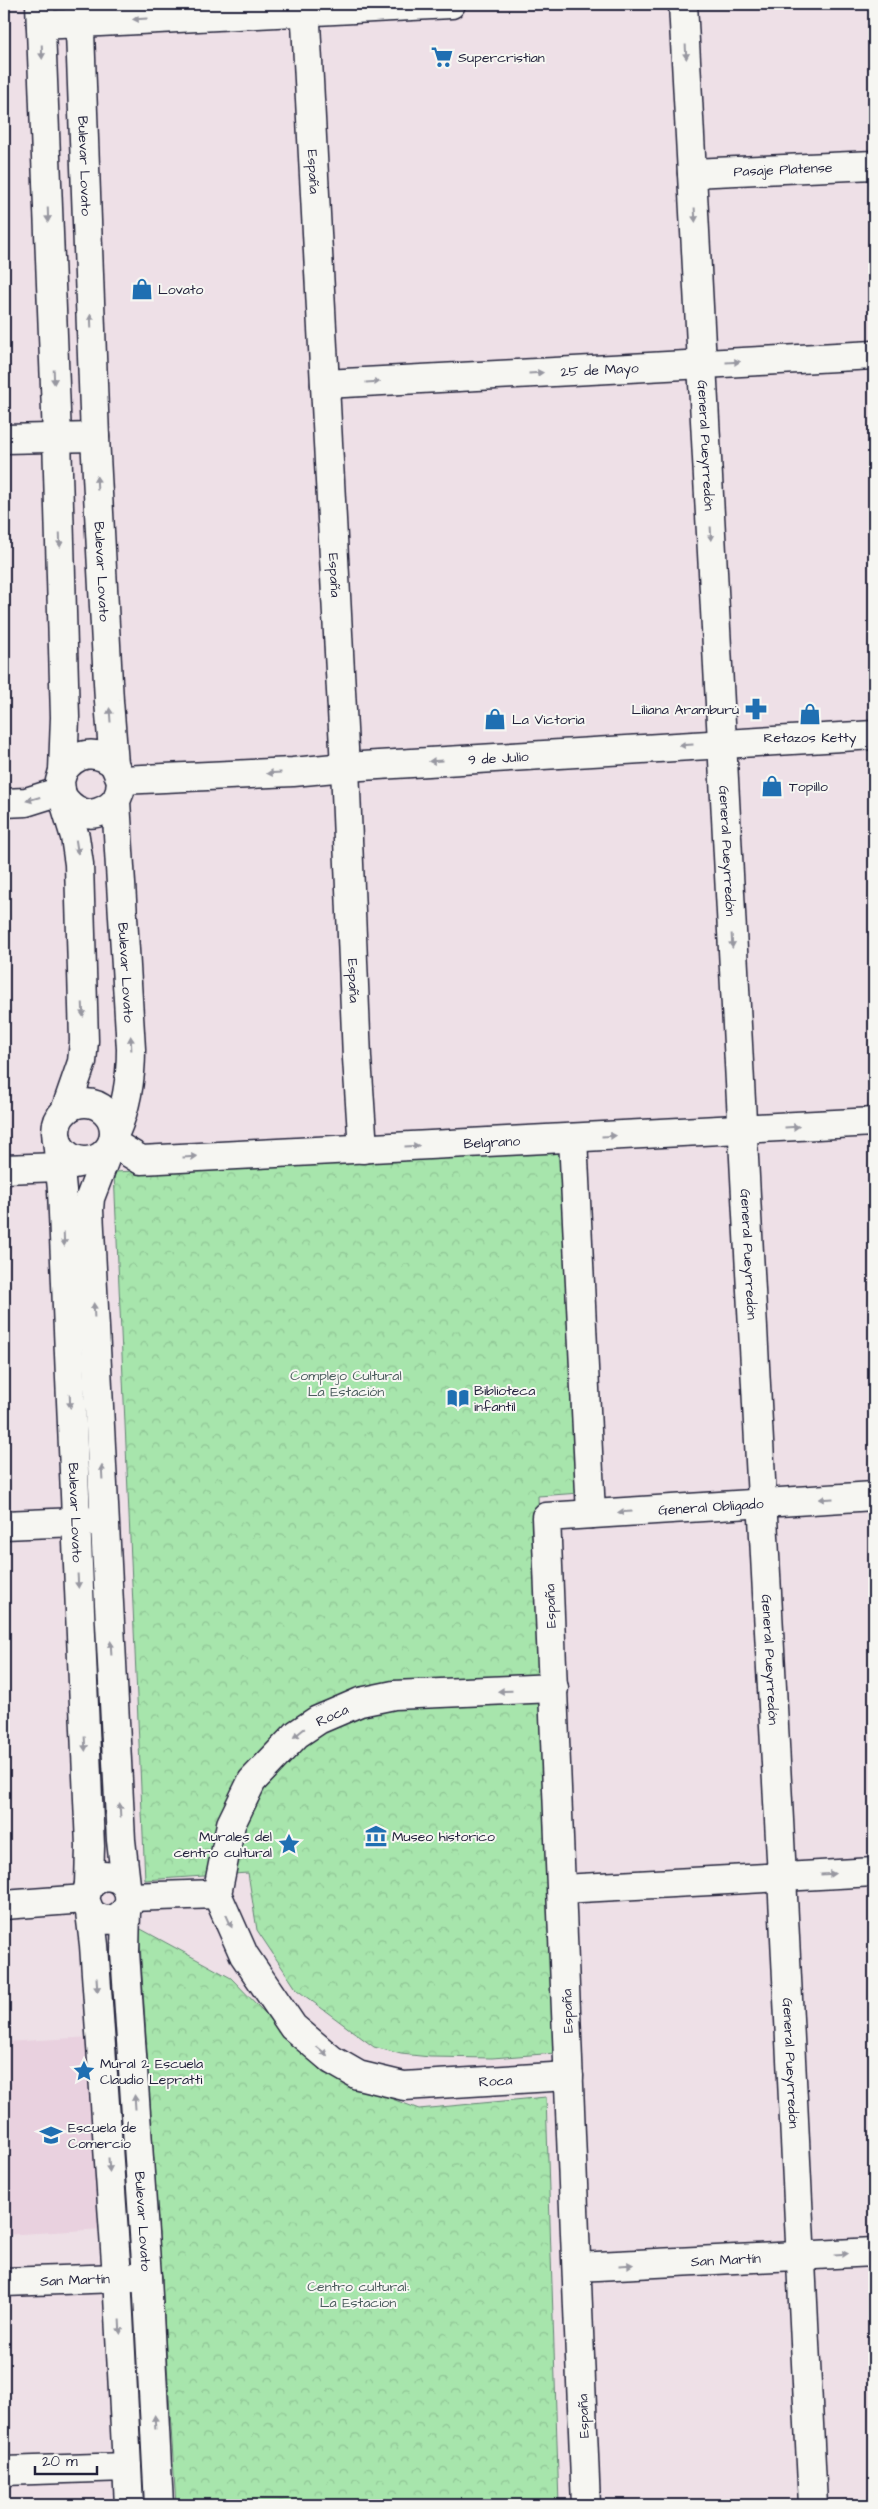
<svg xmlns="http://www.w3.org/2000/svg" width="878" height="2509" viewBox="0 0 878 2509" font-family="'Architects Daughter',sans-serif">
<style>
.built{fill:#e9d1df}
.forest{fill:url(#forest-crowns);stroke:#648474}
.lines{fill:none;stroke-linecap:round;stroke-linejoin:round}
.minor-casing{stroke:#22223b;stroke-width:31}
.major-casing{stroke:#22223b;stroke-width:31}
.minor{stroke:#f6f6f2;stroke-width:28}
.major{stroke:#f6f6f2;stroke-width:28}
.oneway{fill:#9797a0}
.labels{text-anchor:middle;stroke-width:4;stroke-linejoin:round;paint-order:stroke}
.poi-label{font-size:14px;fill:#22223b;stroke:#f6f6f2;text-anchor:start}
.street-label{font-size:14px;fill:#22223b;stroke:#f6f6f2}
.park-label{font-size:14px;fill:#4a5c5d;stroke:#f6f6f2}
</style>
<defs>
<pattern id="forest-crowns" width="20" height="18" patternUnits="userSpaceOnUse" patternTransform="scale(1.25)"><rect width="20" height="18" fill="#a7e5ac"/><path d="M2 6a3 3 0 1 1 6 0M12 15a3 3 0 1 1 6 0" fill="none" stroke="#8fc495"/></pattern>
</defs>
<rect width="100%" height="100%" fill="#eee0e7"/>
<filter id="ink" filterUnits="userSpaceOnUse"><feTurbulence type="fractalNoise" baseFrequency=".02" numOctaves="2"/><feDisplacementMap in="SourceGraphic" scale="10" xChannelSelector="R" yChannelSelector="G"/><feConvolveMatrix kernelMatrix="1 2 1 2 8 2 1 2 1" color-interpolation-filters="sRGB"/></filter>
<g filter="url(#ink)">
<path class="built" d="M92,2037L103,2229L4,2235V2042Z"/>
<path class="forest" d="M565,1151L580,1493L538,1496L556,2053L492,2058L430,2057L401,2054L374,2047L297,1990L257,1930L248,1873L145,1880L114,1172Z
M139,1928L231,1978L323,2073L419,2109L546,2097L559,2505H176Z"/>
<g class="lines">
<g class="minor-casing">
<g id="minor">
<path id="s1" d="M305,4L345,767L357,1058L363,1149"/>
<path id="s2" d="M683,4L782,1877L813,2505"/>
<path d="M41,25L451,4"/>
<path id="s3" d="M692,173L874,165"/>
<path id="s4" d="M325,384L874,355"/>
<path d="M4,439L95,437"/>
<path id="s5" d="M121,780L293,772L345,767L874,735"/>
<path d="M4,803L26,802L61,791"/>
<path d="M573,1138L591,1514"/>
<path id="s6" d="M113,1143L141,1160L874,1122"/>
<path d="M4,1169L59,1167L83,1162"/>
<path d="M4,1525L101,1521"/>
<path id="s7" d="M554,1688L394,1695L360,1702L318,1720L297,1734L252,1781L231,1824L217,1894L244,1955L293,2027L332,2060L358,2075L404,2086L569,2076"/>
<path d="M562,1889L874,1872"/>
<path d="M130,1897L217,1894"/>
<path d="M4,1905L85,1899"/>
<path id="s8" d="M577,2267L874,2252"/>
<path id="s9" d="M4,2282L147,2277"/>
<path d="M4,2471L127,2467"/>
<path id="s10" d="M586,2505L546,1517L874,1496"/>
</g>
</g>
<g class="major-casing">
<g id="major">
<path d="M40,4L57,437L65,717L63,771L60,781L61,791L75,837L79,864L84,1041L82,1062L65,1111"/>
<path id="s11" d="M79,4L95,437L109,701L114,764L121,780L120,791L116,801L131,1049C131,1078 127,1106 115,1133"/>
<path d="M63,771C76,752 96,749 114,764"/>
<path d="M65,800C80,818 99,818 116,801"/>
<circle cx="85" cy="1132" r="29"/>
<path id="s12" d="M57,1139L62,1190L90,1846L89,1885"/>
<path d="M108,1151L90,1198L89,1210L121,1840L126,1885"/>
<path id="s13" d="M126,1910L125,1952L147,2277L159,2505"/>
<path d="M90,1912C105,1925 121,1921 129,1904C131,1886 121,1876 103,1876L89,1885L85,1899L90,1912L94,1945L117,2277L129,2505"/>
</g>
</g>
<use href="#minor" class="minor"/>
<use href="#major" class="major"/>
</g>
<defs><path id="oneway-solid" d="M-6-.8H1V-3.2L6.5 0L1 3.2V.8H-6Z" transform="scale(1.25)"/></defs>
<g class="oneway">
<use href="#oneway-solid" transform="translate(140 19) rotate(177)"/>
<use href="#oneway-solid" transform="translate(42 52) rotate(88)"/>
<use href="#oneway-solid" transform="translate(686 52) rotate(87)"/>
<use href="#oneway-solid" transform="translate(48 215) rotate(88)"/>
<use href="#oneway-solid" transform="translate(695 215) rotate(87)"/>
<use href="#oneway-solid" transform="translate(91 321) rotate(-92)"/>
<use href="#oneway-solid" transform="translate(733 362) rotate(-3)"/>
<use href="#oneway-solid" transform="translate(536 373) rotate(-3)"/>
<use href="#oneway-solid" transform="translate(54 377) rotate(88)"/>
<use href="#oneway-solid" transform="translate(373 382) rotate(-3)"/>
<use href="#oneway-solid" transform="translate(97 483) rotate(-93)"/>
<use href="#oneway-solid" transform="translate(711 534) rotate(87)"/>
<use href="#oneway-solid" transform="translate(60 540) rotate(88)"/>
<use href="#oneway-solid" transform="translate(110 715) rotate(-94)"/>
<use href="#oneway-solid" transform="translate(686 745) rotate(176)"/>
<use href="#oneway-solid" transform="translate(436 761) rotate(176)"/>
<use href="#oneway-solid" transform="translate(274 773) rotate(177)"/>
<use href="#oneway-solid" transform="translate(33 799) rotate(164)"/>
<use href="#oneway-solid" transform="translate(77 847) rotate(81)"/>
<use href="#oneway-solid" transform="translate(732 941) rotate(87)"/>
<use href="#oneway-solid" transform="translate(83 1010) rotate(88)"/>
<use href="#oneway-solid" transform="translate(131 1043) rotate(-93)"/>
<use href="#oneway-solid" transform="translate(792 1127) rotate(-3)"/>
<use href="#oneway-solid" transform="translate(609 1136) rotate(-3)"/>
<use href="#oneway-solid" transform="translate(412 1146) rotate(-3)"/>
<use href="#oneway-solid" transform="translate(190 1157) rotate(-3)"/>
<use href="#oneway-solid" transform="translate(64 1239) rotate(88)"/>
<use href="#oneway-solid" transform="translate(94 1310) rotate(-93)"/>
<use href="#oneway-solid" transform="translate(70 1401) rotate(88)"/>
<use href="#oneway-solid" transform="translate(102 1472) rotate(-93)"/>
<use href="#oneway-solid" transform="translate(826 1499) rotate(177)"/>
<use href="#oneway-solid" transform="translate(625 1512) rotate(176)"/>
<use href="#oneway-solid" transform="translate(78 1581) rotate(87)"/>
<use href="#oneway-solid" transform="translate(111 1648) rotate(-93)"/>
<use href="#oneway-solid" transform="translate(505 1691) rotate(178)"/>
<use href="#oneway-solid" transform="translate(299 1733) rotate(141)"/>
<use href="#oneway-solid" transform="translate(85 1744) rotate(87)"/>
<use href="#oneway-solid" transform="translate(120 1810) rotate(-93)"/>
<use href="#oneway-solid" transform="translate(828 1874) rotate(-3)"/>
<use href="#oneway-solid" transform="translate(229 1921) rotate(66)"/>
<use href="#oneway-solid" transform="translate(97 1985) rotate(86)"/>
<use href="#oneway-solid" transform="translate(322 2051) rotate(40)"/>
<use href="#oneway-solid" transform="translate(135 2102) rotate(-94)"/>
<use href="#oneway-solid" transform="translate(109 2165) rotate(86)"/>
<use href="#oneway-solid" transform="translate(841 2254) rotate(-3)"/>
<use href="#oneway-solid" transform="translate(626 2265) rotate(-3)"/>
<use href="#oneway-solid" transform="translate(120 2327) rotate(87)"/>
<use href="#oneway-solid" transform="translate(155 2422) rotate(-93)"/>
</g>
</g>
<defs>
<g id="supermarket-bare" transform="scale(1.725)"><path d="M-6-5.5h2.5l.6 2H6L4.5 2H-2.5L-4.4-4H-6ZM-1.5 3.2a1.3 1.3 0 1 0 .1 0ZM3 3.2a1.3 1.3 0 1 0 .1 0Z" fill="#1f6fb2" stroke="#f6f6f2" stroke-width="2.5" paint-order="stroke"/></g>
<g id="shop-bare" transform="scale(1.725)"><path d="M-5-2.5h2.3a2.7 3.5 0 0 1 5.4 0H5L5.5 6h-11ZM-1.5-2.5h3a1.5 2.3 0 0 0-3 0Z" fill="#1f6fb2" stroke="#f6f6f2" stroke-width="2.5" paint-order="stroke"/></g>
<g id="pharmacy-bare" transform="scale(1.725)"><path d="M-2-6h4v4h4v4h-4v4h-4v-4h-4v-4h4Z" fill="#1f6fb2" stroke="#f6f6f2" stroke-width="2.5" paint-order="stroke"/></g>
<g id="library-bare" transform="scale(1.725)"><path d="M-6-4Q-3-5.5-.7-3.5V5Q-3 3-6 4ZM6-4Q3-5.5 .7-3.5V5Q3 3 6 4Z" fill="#1f6fb2" stroke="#f6f6f2" stroke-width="2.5" paint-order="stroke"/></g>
<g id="museum-bare" transform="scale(1.725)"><path d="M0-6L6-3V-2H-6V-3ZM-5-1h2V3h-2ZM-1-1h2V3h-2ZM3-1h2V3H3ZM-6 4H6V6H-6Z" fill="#1f6fb2" stroke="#f6f6f2" stroke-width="2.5" paint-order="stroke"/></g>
<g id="sight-bare" transform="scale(1.725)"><path d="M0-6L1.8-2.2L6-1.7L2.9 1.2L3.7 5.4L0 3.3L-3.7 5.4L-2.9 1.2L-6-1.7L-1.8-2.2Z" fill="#1f6fb2" stroke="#f6f6f2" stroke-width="2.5" paint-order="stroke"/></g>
<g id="school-bare" transform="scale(1.725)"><path d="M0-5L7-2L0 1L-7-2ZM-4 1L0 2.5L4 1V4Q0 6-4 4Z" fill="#1f6fb2" stroke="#f6f6f2" stroke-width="2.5" paint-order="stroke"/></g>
</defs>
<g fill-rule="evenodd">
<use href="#supermarket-bare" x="442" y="57"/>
<use href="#shop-bare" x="142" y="289"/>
<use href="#pharmacy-bare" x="756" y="709"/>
<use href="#shop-bare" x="810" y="714"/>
<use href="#shop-bare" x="495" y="719"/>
<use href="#shop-bare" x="772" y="786"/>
<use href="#library-bare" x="458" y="1398"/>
<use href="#museum-bare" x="376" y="1836"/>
<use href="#sight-bare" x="289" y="1844"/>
<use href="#sight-bare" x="84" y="2071"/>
<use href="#school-bare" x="51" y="2135"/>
</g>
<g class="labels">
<g class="poi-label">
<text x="458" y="62">Supercristian</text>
<text x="158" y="294">Lovato</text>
<text x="739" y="714" text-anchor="end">Liliana Aramburú</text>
<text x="512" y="724">La Victoria</text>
<text x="810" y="742" text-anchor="middle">Retazos Ketty</text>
<text x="789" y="791">Topillo</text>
<text x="474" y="1395">Biblioteca<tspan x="474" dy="16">infantil</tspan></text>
<text x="272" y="1841" text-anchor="end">Murales del<tspan x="272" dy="16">centro cultural</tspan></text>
<text x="392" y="1841">Museo historico</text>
<text x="100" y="2068">Mural 2 Escuela<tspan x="100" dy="16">Claudio Lepratti</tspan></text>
<text x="68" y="2132">Escuela de<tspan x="68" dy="16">Comercio</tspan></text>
</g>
<g class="street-label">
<text dy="5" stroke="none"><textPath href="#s11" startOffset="162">Bulevar Lovato</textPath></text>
<text dy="5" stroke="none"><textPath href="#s3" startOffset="91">Pasaje Platense</textPath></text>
<text dy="5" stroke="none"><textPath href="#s1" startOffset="168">España</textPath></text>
<text dy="5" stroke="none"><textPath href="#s4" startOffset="275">25 de Mayo</textPath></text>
<text dy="5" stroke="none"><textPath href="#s2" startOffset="442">General Pueyrredón</textPath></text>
<text dy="5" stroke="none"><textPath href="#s11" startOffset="568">Bulevar Lovato</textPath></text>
<text dy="5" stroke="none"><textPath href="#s1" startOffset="572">España</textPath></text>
<text dy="5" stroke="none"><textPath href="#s5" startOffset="378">9 de Julio</textPath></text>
<text dy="5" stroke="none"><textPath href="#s2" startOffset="848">General Pueyrredón</textPath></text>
<text dy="5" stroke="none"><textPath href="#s11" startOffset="972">Bulevar Lovato</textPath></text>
<text dy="5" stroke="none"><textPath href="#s1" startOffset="978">España</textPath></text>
<text dy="5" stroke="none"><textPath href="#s6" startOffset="384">Belgrano</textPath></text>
<text dy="5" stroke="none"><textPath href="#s2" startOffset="1252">General Pueyrredón</textPath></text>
<text dy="5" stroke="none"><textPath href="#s10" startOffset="1154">General Obligado</textPath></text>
<text dy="5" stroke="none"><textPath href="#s12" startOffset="374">Bulevar Lovato</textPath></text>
<text transform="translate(550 1606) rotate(-92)" y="5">España</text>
<text dy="5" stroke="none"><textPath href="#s2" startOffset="1658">General Pueyrredón</textPath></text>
<text transform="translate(332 1715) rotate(-25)" y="5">Roca</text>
<text transform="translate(567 2011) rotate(-92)" y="5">España</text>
<text dy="5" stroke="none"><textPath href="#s2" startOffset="2062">General Pueyrredón</textPath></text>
<text dy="5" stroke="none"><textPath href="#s7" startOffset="824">Roca</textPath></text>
<text dy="5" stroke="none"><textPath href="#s13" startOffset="312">Bulevar Lovato</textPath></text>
<text dy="5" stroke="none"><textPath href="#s8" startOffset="149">San Martín</textPath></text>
<text dy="5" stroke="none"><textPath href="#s9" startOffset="71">San Martín</textPath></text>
<text transform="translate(583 2416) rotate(-92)" y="5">España</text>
</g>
<g class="park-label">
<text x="346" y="1380">Complejo Cultural<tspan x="346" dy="16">La Estación</tspan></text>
<text x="358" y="2291">Centro cultural:<tspan x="358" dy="16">La Estacion</tspan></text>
</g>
</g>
<rect width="878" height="2509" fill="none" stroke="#f6f6f2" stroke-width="20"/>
<rect x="10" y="10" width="858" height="2489" fill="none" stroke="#22223b" stroke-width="2" filter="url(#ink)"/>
<path d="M35 2466v8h62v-8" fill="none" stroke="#22223b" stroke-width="2.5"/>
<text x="42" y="2466" font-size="15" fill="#22223b" stroke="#f6f6f2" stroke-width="4" paint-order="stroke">20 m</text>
</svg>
